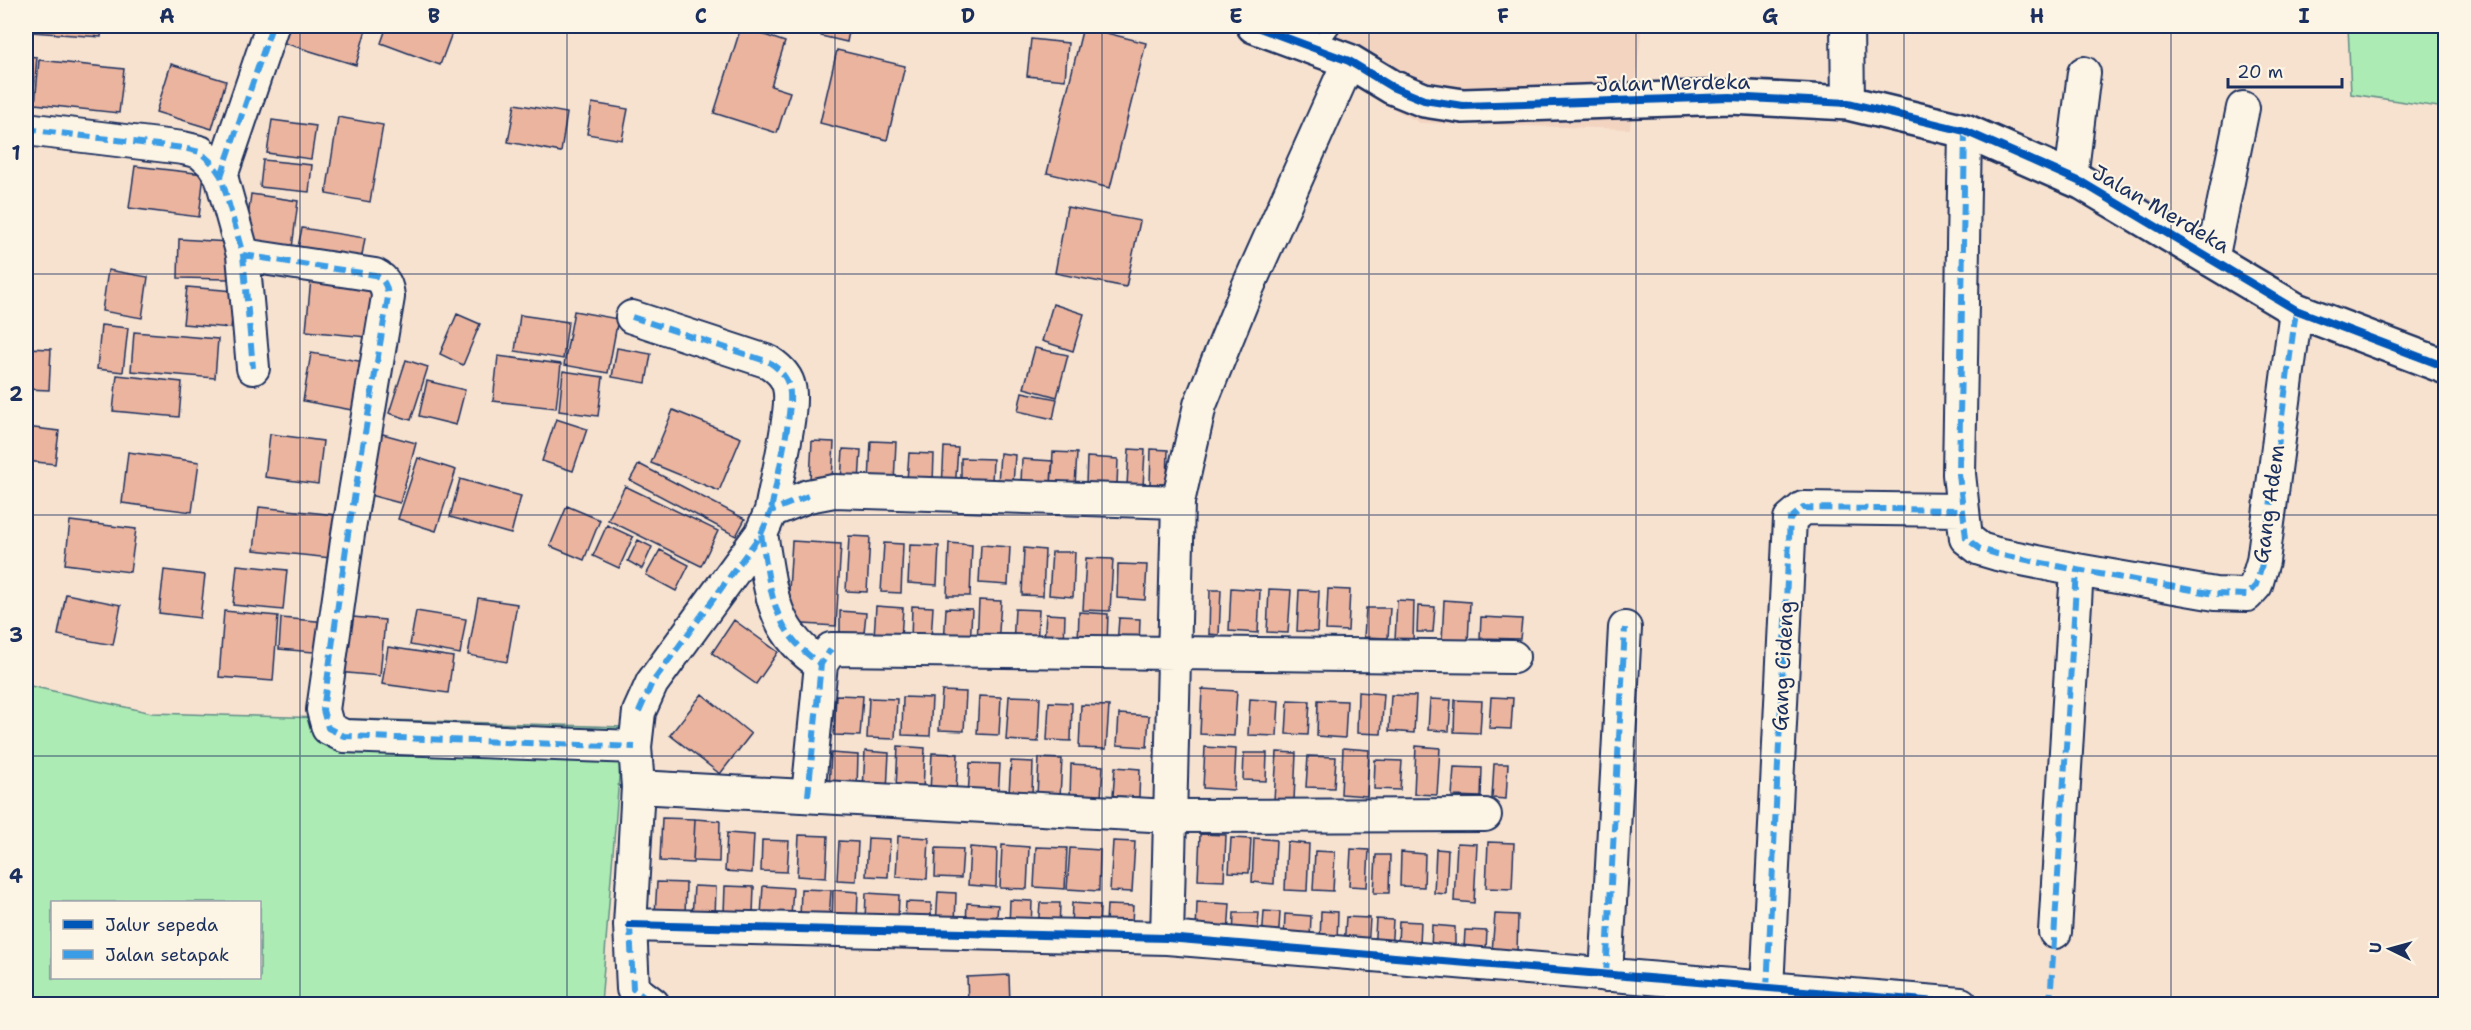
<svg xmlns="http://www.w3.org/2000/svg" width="2471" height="1030" viewBox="0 0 2471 1030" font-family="'Shantell Sans',sans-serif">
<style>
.built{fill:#f3d4c1}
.green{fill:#acebb3;stroke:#648d88;stroke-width:1.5;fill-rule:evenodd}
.building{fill:#eab49e;stroke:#1b2f5e;stroke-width:1.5}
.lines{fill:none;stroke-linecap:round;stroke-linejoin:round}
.lane-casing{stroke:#1b2f5e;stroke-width:20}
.street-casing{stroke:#1b2f5e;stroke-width:36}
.secondary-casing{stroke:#1b2f5e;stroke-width:38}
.lane{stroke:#fcf5e5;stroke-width:15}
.street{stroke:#fcf5e5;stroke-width:32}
.secondary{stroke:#fcf5e5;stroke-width:33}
.quiet{stroke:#3b9de6;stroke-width:6;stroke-dasharray:12 6;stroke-linecap:butt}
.cycleway-casing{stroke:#fcf5e5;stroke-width:11}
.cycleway{stroke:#0057b8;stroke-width:8}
.grid{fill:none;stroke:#1b2f5e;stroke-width:1.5;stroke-opacity:0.55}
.labels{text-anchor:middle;stroke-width:4.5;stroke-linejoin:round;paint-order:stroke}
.street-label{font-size:21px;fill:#1b2f5e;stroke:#fcf5e5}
.neatline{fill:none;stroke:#1b2f5e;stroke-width:2}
.grid-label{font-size:20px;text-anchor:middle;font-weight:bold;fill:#1b2f5e}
</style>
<rect width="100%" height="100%" fill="#f7e2d0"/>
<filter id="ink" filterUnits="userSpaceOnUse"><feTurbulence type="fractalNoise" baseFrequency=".0167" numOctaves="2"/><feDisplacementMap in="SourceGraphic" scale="12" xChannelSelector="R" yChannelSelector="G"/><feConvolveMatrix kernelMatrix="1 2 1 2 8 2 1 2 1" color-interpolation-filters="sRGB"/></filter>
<g filter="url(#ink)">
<path class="built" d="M1232,26H1642L1630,129L1420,123L1244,28Z"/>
<path class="green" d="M2348,26H2445V108L2351,94Z
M26,685L152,713L623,727L601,1004H26ZM52,902H260V978H52Z"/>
<path class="building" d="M32,26H102L101,37L32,32Z
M290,26H367L356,65L284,43Z
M387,26H431L452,33L440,65L381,43Z
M823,26H850L847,42L821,36Z
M741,27L785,42L771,86L790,92L777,133L714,113Z
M1083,27L1146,43L1110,188L1047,173Z
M1031,39L1068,43L1065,80L1027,76Z
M837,50L905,66L887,140L820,123Z
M26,56L37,57L33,100H26Z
M39,60L124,69L119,113L35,104Z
M171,64L226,81L212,129L156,112Z
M592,103L628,109L622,140L587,134Z
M515,104L567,113L561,152L508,142Z
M338,117L383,125L370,202L326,194Z
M272,120L316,126L311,159L267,153Z
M263,160L312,165L309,192L260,187Z
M135,166L204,174L199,217L129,208Z
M251,194L298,201L292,248L245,242Z
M1067,207L1140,221L1126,287L1055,273Z
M302,228L365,238L359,272L295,261Z
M179,239L229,242L228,279L178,278Z
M108,270L148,277L142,318L102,311Z
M311,278L373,284L367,337L306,331Z
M187,287L235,291L231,328L183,324Z
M1053,304L1084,314L1073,351L1042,341Z
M574,311L618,319L608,373L564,365Z
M457,314L480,324L463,365L440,354Z
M520,315L568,322L563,359L515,351Z
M101,325L128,328L123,372L97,369Z
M134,332L218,339L215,378L131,371Z
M26,348L51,349L49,390L26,389Z
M617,348L651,354L646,383L612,377Z
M1035,348L1068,355L1057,397L1024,388Z
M311,353L371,363L363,412L303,401Z
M498,356L561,364L556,408L493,401Z
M406,360L428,367L411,420L389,413Z
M563,371L603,377L598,416L559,411Z
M117,375L182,382L179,417L113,411Z
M427,381L465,390L456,425L419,416Z
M1022,392L1057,399L1053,419L1018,411Z
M673,410L741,438L719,491L651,463Z
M556,419L587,429L573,471L542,461Z
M26,427L59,431L55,464L26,461Z
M379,433L416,443L400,503L362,493Z
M270,434L323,441L318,484L265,477Z
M812,441L834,442L832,480L810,479Z
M871,441L896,442L894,483L869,482Z
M944,447L958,448L955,490L942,489Z
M843,449L861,450L859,482L841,481Z
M1129,449L1145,450L1143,487L1127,486Z
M1151,449L1168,450L1167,484H1150Z
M128,452L199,462L192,512L122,503Z
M1053,452L1077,453L1075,486L1051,484Z
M909,453L934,454L933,483L907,481Z
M1000,453L1015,455L1013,485L998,484Z
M1087,457L1118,459L1117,485L1086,484Z
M418,458L456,470L436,531L398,519Z
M961,458L993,459L992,482L961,480Z
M1022,459L1053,461L1051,484L1021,483Z
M639,464L745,519L736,536L630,480Z
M460,479L521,496L511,534L450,517Z
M625,486L718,531L701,566L608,520Z
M567,506L600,520L584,560L550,546Z
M259,507L336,515L331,558L254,550Z
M70,521L136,529L130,572L65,564Z
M607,525L633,537L619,568L593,556Z
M849,536L870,537L867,592L846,591Z
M638,540L652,547L642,569L628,561Z
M792,541L841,544L836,626L787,623Z
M884,543L903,544L901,593L881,592Z
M949,543L972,545L970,596H947Z
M910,545L939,546L937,585L908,583Z
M981,545L1010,547L1008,585L979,583Z
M1024,548L1045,550L1043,596L1022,595Z
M660,550L689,565L676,591L646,575Z
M1052,552H1075L1073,597L1049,595Z
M1086,558L1113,559L1110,611L1083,610Z
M1118,564L1147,565L1145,600L1117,598Z
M237,565L287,570L283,610L233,605Z
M164,570L205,575L200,618L159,613Z
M1231,588L1260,590L1258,633L1229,631Z
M1269,589L1291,590L1288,633L1267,632Z
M1328,589L1350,590L1348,631L1326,630Z
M1210,590H1221L1219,635L1209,634Z
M1299,590L1319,591L1317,632L1297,631Z
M66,594L121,605L113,645L58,635Z
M478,598L517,604L507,662L468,655Z
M979,600L1001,601L998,646L977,644Z
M1397,600L1414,601L1413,642L1395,641Z
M1444,600L1470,602L1468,642L1442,641Z
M876,606L903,608L901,638L874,637Z
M912,606L933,607L931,640H911Z
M1418,606L1435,607L1433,632H1417Z
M946,608L972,609L970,646L944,645Z
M1366,608H1390L1388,638L1364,637Z
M1015,609L1039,610L1037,646L1013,645Z
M224,611L278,616L273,681L219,677Z
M416,611L466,619L460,654L410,645Z
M840,611L866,613L864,633L840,632Z
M1079,612L1108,614L1107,644L1078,643Z
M1046,614L1065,615L1064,643L1044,641Z
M342,616L385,620L380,676L337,672Z
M1481,617L1522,619L1520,639L1480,638Z
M281,618L328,622L325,653L279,649Z
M1119,618L1140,619L1139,647L1117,645Z
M734,620L778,652L756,684L712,653Z
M388,647L453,657L448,693L382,684Z
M1202,689L1237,691L1234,736L1200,734Z
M942,691L966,692L964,731L939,730Z
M1358,692L1384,694L1381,734L1357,733Z
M702,694L751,734L720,774L670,735Z
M836,695L863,696L860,736L834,735Z
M1391,695L1416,696L1414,733L1389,731Z
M979,696L1001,697L999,735L977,734Z
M1009,696L1040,697L1038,742L1006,740Z
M903,697L932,698L930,736L902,735Z
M1491,697L1513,698L1511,729L1489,728Z
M869,698L897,699L895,739L867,738Z
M1250,699L1279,701L1277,736L1248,735Z
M1430,699L1451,700L1449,731L1428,730Z
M1288,700L1310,701L1308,735L1286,734Z
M1318,700L1347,701L1345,738L1317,736Z
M1455,700L1482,701L1480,733L1454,732Z
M1049,702L1072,703L1071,741L1047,740Z
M1081,705L1109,706L1106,749L1079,748Z
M1119,714L1149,716L1147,747L1117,745Z
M898,746L925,748L923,790L896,788Z
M1416,746L1440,748L1437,795L1414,794Z
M1205,747L1236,749L1234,790L1203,788Z
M1343,748L1369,750L1367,796L1341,794Z
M865,751L889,753L887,791L863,790Z
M1277,752L1296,753L1294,801L1274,800Z
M831,753L858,755L857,788L829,787Z
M932,753L958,754L956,793L930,792Z
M1244,753H1267L1266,781L1243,780Z
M1308,756L1336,757L1334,788L1306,787Z
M1039,758L1062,759L1060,797L1037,795Z
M1375,760L1402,761L1400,790L1374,789Z
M1011,761L1033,762L1032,795L1009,793Z
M970,763L1000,764L998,798L968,797Z
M1071,764L1103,766L1101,798L1070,797Z
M1494,764H1508L1506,799L1492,798Z
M1115,767L1140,769L1139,797L1113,796Z
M1454,767L1482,768L1481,797L1452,796Z
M662,818L695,819L693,863L660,861Z
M695,819L720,821L719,862L693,861Z
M727,833L754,835L752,873L725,871Z
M1200,834L1226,835L1224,881L1198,880Z
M799,835L828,836L826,878L797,876Z
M898,836L929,838L927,879L896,877Z
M868,838L890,839L888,877L866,876Z
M1231,838L1251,839L1249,873L1229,872Z
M1254,838L1276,840L1274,884L1252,882Z
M762,840L789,841L787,872L761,871Z
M839,841L858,842L856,881L837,880Z
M1113,841L1135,842L1132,892L1110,891Z
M1287,842L1309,844L1307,891L1285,890Z
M1488,842L1514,843L1512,889L1486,888Z
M1457,843L1477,844L1474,903L1454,901Z
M1002,845L1029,847L1027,889L1000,888Z
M970,847L997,849L996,887L968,885Z
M1036,847L1067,848L1065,889L1034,887Z
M936,848L963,849L961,878L935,877Z
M1070,848L1100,850L1099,891L1067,889Z
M1351,849L1369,850L1367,887L1349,886Z
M1436,849L1448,850L1446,894L1434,893Z
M1315,851L1335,852L1333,891L1313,890Z
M1401,852L1425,854L1424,887L1400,886Z
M1376,855H1390L1389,893H1374Z
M657,882L686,883L685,916L655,914Z
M694,886L716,887L715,918L692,917Z
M725,886L754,887L753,914L724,913Z
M763,886L793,888L791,917L761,915Z
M801,889L831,890L829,921L800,919Z
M833,890L858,892L857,922L832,920Z
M938,892L956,893L955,926L936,925Z
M866,893L899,895L898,922L865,921Z
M1010,900L1032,901L1031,929L1009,928Z
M906,902L931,903V923L905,921Z
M1197,902L1230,904L1228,935L1196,934Z
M967,903L998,905L996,926L966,924Z
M1040,903H1060L1059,930L1038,929Z
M1072,903L1100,905L1099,931L1071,929Z
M1107,905L1133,906L1132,923L1106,922Z
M1264,911L1280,912L1278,944L1262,943Z
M1321,911L1338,912L1337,942H1320Z
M1234,913H1259L1257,939L1233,938Z
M1285,914L1311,916L1310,939L1284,937Z
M1495,914L1518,915L1517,953L1492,952Z
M1346,917L1370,918L1368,948L1344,947Z
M1376,919L1393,920L1391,953L1374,952Z
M1399,921L1421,922L1420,945L1398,944Z
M1432,925L1455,927V952L1431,951Z
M1465,930L1487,931L1486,949L1464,948Z
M1009,975L1010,1004H968L967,977Z"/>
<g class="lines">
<g class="lane-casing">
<path id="lane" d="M1316,48L1332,26"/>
</g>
<g class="street-casing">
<path id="street" d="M1847,26L1848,103
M26,129L183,148L200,152L212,163L221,176L243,255L253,368
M1965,131L1959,474L1966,538L1980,549L1997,554L2077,570L2215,594L2247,595L2256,585L2263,561L2296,310
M221,176L272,26
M2071,178L2084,73
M243,255L375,275C385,280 387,286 388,297L348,534L323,710L328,728L344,736L635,747
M2212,260L2243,108
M632,317L769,362C778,368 787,376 789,387C795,408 775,485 771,511
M761,534C771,588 770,631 821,664
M638,787L1169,816L1485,815
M808,796L821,664L831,649L1513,657
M630,925L1167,938L1961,1004
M2055,932L2077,570
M1167,938L1178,502L1200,405L1247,289L1349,61
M1606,975L1625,628
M1767,989L1790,519L1803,508L1962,510
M653,1004L633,989L630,925L638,787L635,747L639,712L652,683L761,534L771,511L808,496L834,491L1178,502"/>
</g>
<g class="secondary-casing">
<path id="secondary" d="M1254,26L1349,61L1392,87L1424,100L1463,106L1730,97L1848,103L1965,131L2083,183L2296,310L2446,367"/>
</g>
<use href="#lane" class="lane"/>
<use href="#street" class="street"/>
<use href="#secondary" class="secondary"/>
<path class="quiet" d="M26,129L183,148L200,152L212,163L221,176L243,255L253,368
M1965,131L1959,474L1966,538L1980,549L1997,554L2077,570L2215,594L2247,595L2256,585L2263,561L2296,310
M221,176L272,26
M243,255L375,275C385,280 387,286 388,297L348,534L323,710L328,728L344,736L635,747
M632,317L769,362C778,368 787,376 789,387C795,408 775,485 771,511
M761,534C771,588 770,631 821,664
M639,712L652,683L761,534L771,511L808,496
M808,796L821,664L831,649
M630,925L633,989L653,1004
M1606,975L1625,628
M1767,989L1790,519L1803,508L1962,510
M2050,1004L2077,570"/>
<g class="cycleway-casing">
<path id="cycleway" d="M1254,26L1349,61L1392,87L1424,100L1463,106L1730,97L1848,103L1965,131L2083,183L2296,310L2446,367
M630,925L1167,938L1961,1004"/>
</g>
<use href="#cycleway" class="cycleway"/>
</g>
</g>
<path class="grid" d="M300,26V1004M567,26V1004M835,26V1004M1102,26V1004M1369,26V1004M1636,26V1004M1904,26V1004M2171,26V1004M26,274H2446M26,515H2446M26,756H2446"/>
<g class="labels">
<g class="street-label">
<text transform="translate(1673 83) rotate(-1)" y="7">Jalan Merdeka</text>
<text transform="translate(2161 209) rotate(30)" y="7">Jalan Merdeka</text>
<text transform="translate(2269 504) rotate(-82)" y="7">Gang Adem</text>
<text transform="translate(1783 666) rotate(-87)" y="7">Gang Cideng</text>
</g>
</g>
<rect width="2471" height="1030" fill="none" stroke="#fcf5e5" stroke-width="66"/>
<rect x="51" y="901" width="210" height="78" fill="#fcf5e5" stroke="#a2a6af" stroke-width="1.5"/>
<rect x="63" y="920" width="30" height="9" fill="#0057b8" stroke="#a2a6af" stroke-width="1.5"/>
<text x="105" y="931" font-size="18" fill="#1b2f5e">Jalur sepeda</text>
<rect x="63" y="950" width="30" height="9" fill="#3b9de6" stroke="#a2a6af" stroke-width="1.5"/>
<text x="105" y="961" font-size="18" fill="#1b2f5e">Jalan setapak</text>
<g transform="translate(2390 949) rotate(275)" stroke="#fcf5e5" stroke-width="4.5" paint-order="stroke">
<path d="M0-4.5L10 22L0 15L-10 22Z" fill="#1b2f5e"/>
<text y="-9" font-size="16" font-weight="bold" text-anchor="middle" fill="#1b2f5e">U</text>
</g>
<path d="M2228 78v9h114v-9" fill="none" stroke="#1b2f5e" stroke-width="3"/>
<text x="2237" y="78" font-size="18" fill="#1b2f5e" stroke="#fcf5e5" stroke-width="4.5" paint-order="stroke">20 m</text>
<rect x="33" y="33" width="2405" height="964" class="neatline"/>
<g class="grid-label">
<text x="167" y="23">A</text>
<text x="434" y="23">B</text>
<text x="701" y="23">C</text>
<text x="968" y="23">D</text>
<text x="1236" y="23">E</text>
<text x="1503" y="23">F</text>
<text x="1770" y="23">G</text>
<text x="2037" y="23">H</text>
<text x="2304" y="23">I</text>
<text x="16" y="160">1</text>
<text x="16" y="401">2</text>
<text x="16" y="642">3</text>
<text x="16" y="883">4</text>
</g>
</svg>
